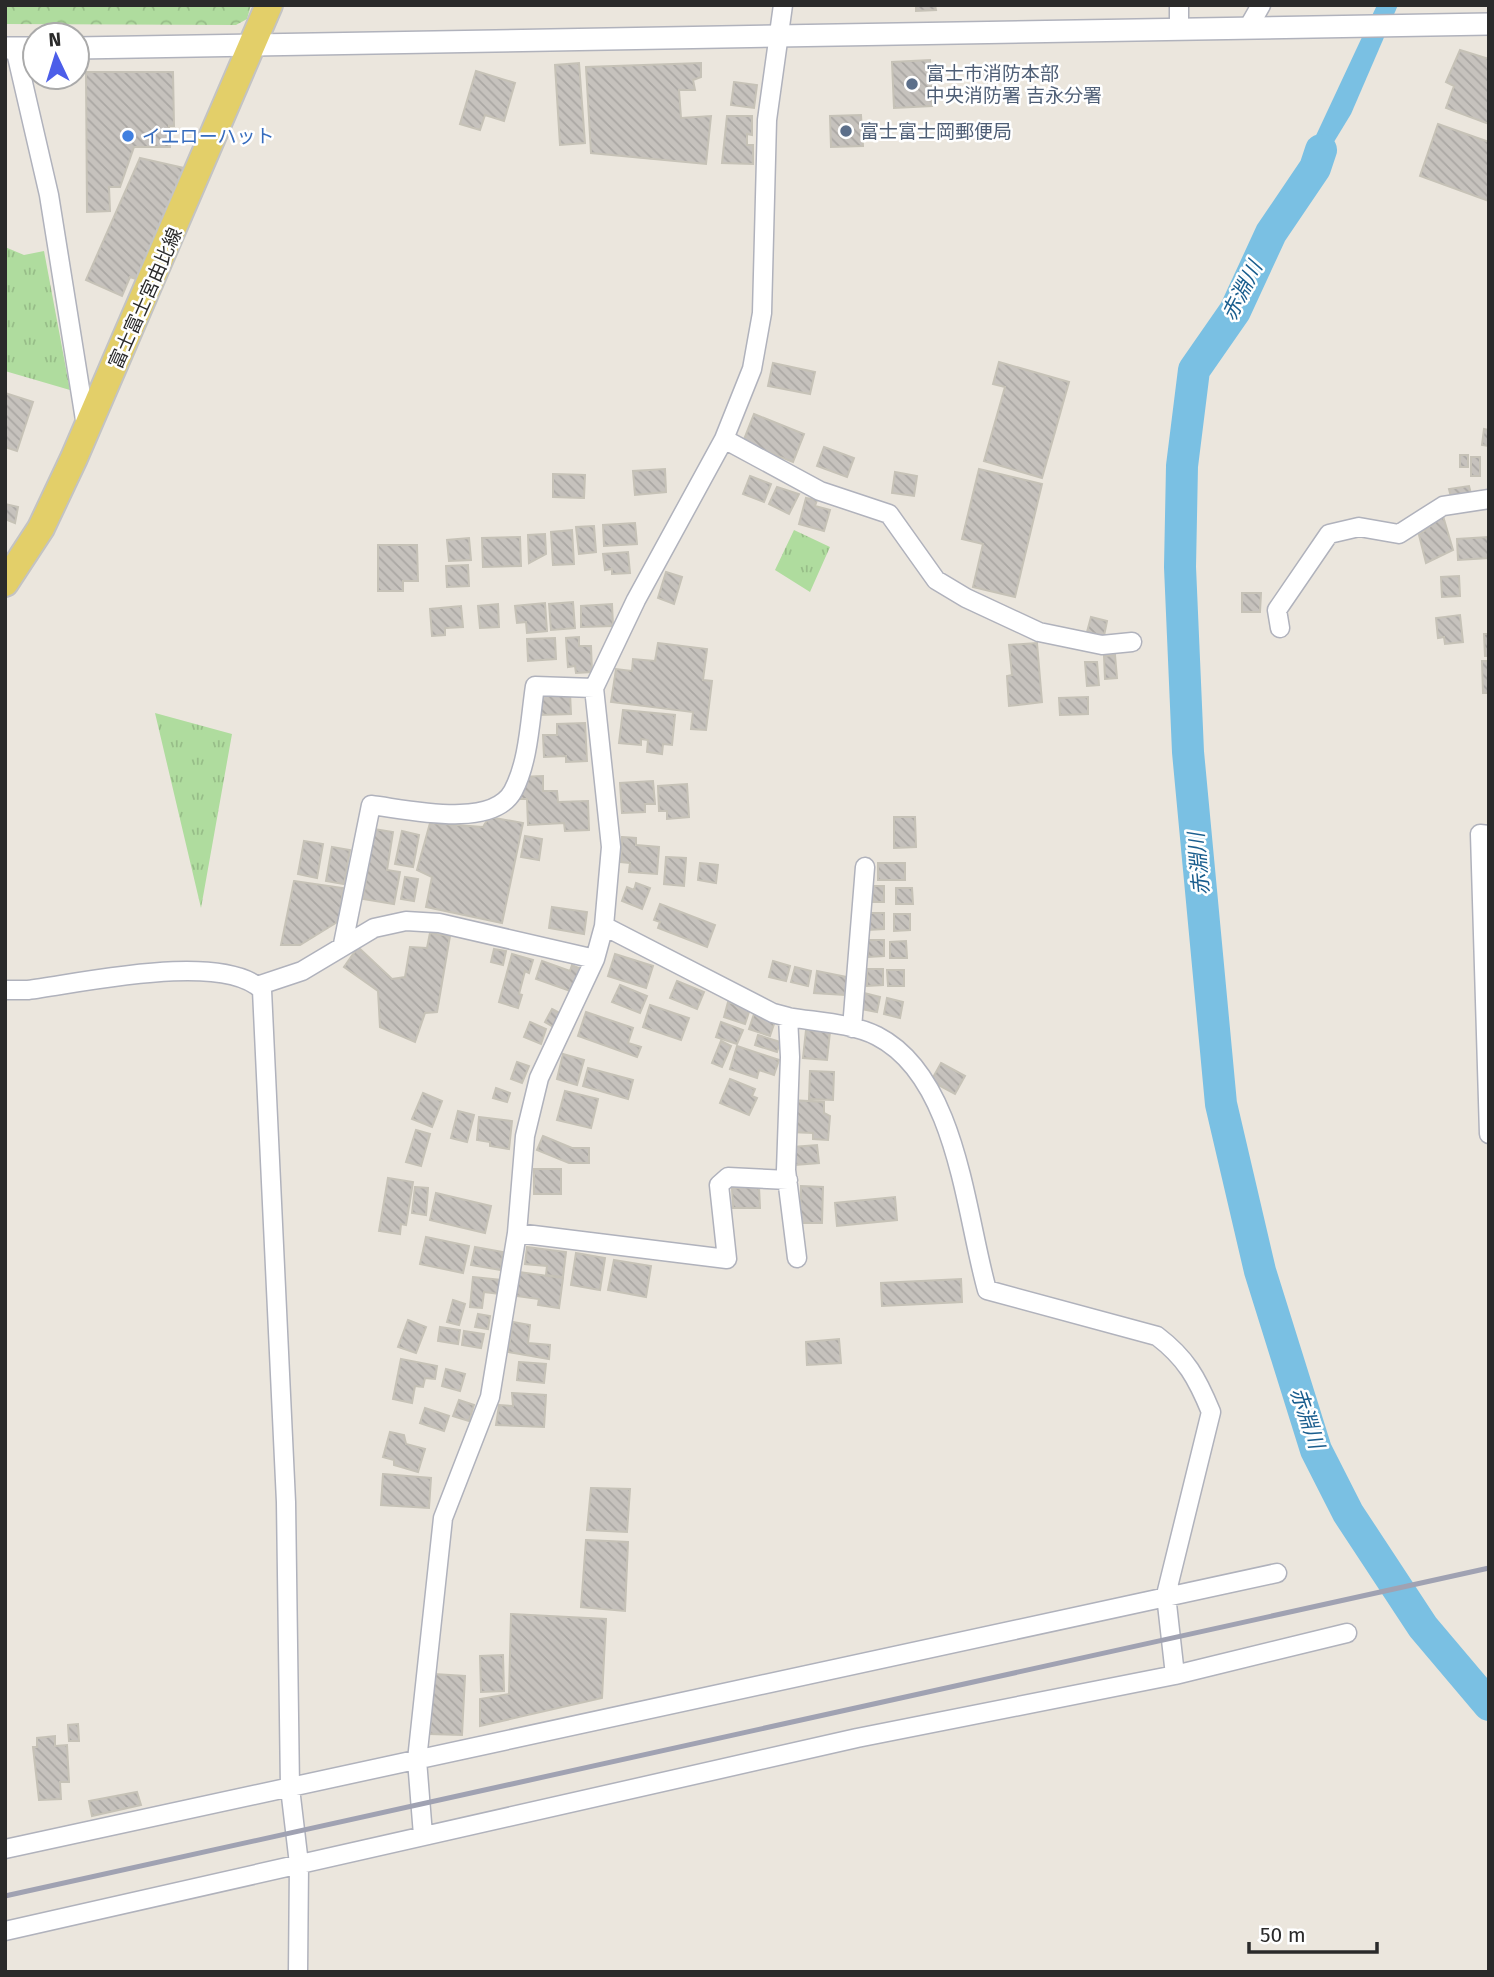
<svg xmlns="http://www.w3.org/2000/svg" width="1494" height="1977" viewBox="0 0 1494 1977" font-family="'Fira Sans','Noto Sans JP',sans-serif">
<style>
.grass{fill:url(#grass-tufts)}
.forest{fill:url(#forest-crowns)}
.water{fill:#7ac0e3}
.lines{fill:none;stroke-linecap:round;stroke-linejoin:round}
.river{stroke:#7ac0e3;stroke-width:32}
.building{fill:url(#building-back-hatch);stroke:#c6c2b7;stroke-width:2}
.minor-casing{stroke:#b0b2bc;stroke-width:21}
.tertiary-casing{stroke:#b0b2bc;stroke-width:24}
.primary-casing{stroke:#c3c3c3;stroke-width:30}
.minor{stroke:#fff;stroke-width:18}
.tertiary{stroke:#fff;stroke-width:21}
.primary{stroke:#e3cf69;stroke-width:26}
.rail{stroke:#a0a2b2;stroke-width:5}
.service-dot{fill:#5c6f8a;stroke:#fff;stroke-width:2.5}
.shop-dot{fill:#3f7fe0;stroke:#fff;stroke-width:2.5}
.labels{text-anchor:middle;stroke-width:5;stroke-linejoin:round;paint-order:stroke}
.service-label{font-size:19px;fill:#4e5e75;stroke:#fff;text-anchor:start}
.shop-label{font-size:19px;fill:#366cbe;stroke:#fff;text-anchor:start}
.street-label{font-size:19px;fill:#2a2a2a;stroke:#fff}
.water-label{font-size:21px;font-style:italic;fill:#1a5e8e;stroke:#fff}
</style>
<defs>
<pattern id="grass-tufts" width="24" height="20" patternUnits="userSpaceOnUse" patternTransform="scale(1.75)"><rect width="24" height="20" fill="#afdc9e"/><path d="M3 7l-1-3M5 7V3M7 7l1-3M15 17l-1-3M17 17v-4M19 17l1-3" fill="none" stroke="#97bd88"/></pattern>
<pattern id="forest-crowns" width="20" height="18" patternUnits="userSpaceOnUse" patternTransform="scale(1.75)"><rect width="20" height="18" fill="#afdc9e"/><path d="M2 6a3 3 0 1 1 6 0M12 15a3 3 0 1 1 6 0" fill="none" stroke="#97bd88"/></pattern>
<pattern id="building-back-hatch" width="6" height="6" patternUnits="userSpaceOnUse" patternTransform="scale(1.75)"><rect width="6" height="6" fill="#c6c2bd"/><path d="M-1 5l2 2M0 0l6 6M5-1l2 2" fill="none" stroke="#aaa7a3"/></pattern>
</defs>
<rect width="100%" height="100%" fill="#ebe6dd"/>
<path class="grass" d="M5,247L24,255L44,251L70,390L5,371Z
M794,530L830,547L810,592L775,570Z
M155,713L232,734L201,908Z"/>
<path class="forest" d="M5,5H251L247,19L236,25L5,24Z"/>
<path class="water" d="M1377,5H1398L1351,114L1298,201L1312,144Z"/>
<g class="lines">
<path class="river" d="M1321,150L1315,168L1271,233L1235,311L1194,370L1182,466L1180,567L1188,752L1221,1104L1260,1271L1316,1450L1348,1513L1423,1627L1489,1705"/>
</g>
<path class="building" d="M916,5H935L936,10L916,11Z
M1460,50L1489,59V124L1446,108L1454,86L1446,82Z
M930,60L932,106L894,108L892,62Z
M579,63L585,143L560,145L555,65Z
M701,63V77L693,80L695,90H679L681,118L711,116L706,164L591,153L586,67Z
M476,71L515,83L504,121L485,115L480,130L460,124Z
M86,72H173L174,126H169L170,147H134L120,187H109L110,211L87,212Z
M734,82L757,85L754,108L731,105Z
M861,115L863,146L831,147L830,116Z
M727,116H752V135L747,134V145H753V164L722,163Z
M1438,124L1489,142V201L1420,176Z
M140,158L184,168L136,279L130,277L122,296L86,280Z
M999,362L1069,382L1042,478L984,461L1005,387L993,384Z
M773,363L815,372L810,394L768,386Z
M5,393L33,402L17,451L5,447Z
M754,414L804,434L793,462L743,442Z
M1484,429L1489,430V446L1482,445Z
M824,447L854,458L847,477L817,466Z
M1460,455H1468V467H1460Z
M1471,457H1480V476H1471Z
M665,469L666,492L635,495L633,471Z
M979,469L1042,484L1015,597L973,587L983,544L962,539Z
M895,472L917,476L914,496L892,493Z
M553,474L585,475L584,498L553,497Z
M750,476L771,484L764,502L743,494Z
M1469,486L1471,494L1451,497L1449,489Z
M777,487L799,494L789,514L769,504Z
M806,498L817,500L815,506L830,510L824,531L799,524Z
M5,504L18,507L15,523L5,519Z
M1443,516L1453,550L1426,563L1419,535Z
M635,523L637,544L604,546L603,525Z
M594,526L596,552L579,554L576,527Z
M572,530L574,564L553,565L551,532Z
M545,534L546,554L529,563L528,535Z
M520,537L521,566L483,567L482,538Z
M1488,537L1489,558L1458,560L1457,539Z
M469,538L471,560L449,561L447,540Z
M378,545H417L418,581H403V591H378Z
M628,552L630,573L612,574V569L605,570L603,554Z
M468,565L469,586L447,587L446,566Z
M666,572L682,577L674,604L658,598Z
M1459,576L1460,596L1442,597L1441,577Z
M1242,593H1261L1260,612H1242Z
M573,602L575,628L551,630L549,604Z
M545,603L547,631L527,633L526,622L517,623L515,606Z
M498,604L499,627L480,628L478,606Z
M612,604L613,626L581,627V606Z
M461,606L463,627L445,628V635L432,636L430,609Z
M1460,615L1463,642L1445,644L1444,637L1438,638L1436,618Z
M1091,617L1107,621L1104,636L1087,632Z
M1484,634H1489V656H1485Z
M579,637V646H591L592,672L576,673L575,666L568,667L566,638Z
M555,638L556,659L528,661L527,639Z
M658,643L707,649L703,680L712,681L706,730L691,729L693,712L611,702L616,669L632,671L633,659L655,661Z
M1037,643L1042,702L1009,706L1007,676L1012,675L1009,645Z
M1115,655L1117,678L1105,679L1104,656Z
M1482,661H1489V693H1483Z
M1085,662H1097L1099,685L1087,686Z
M537,693H570L571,714L538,715Z
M1088,697V714L1060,715L1059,698Z
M623,710L675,715L672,745L663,744L662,754L647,752L648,740L641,739V745L619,743Z
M585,723L587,761L566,762V756L544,757L543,735H557V724Z
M543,776V791H557L558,802L588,801L589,830L565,831L564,823L528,825L527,799H520L519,777Z
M653,781L655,804H645V812L622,813L620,783Z
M687,784L689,817L667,819V811H659L658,786Z
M489,817L523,823L502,923L426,907L432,877L417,870L430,823L483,827Z
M894,817H915L916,847L894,848Z
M374,829L393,832L387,870L400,872L394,904L363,899Z
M402,831L419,835L413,867L395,864Z
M525,836L542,839L539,860L521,857Z
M622,837L636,838V845L659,847L657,874L629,872L630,863L621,862Z
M304,841L323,844L317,878L298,874Z
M332,847L350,850L344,884L326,881Z
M666,857L686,858L684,886L664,884Z
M700,863L718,865L716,883L698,880Z
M878,863H905V880H878Z
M405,877L418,879L414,901L401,899Z
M294,881L343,888L339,921L300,945H281Z
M636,883L650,888L642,909L622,901L627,887L634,890Z
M872,886H884V902H873Z
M896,888H912L913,904H896Z
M660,904L715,925L707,947L658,928L660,922L654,920Z
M552,907L587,912L584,934L549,928Z
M867,913H884V929L868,930Z
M894,914H910V930L894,931Z
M430,933L450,936L437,1012L425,1013L415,1042L380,1027L378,991L344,967L358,947L392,979L405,977L410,947L427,948Z
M868,940H884V956L868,957Z
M906,941L907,958H890V942Z
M494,949L506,951L503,965L491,962Z
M512,954L533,960L529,973L525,971L519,994L522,995L518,1008L499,1002Z
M615,954L653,966L646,988L608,976Z
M542,961L570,971L572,965L581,969L573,992L536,979Z
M773,961L790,966L786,981L769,977Z
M795,967L811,971L808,986L791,982Z
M867,969H883V985L867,986Z
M887,970H904V986H888Z
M817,971L847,977L845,995L814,993Z
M677,981L704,992L697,1009L670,998Z
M620,985L647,996L640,1013L612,1002Z
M864,993L880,997L877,1012L861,1009Z
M887,998L903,1002L900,1018L884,1014Z
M728,1002L750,1009L745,1024L724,1017Z
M650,1005L689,1018L681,1040L643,1027Z
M552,1009L565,1016L557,1029L545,1022Z
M586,1012L633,1028L628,1043L641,1047L637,1057L578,1036Z
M754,1014L775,1021L770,1036L749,1029Z
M530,1022L546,1029L541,1044L524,1037Z
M721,1022L743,1030L737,1044L716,1037Z
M806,1030L830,1032L827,1060L803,1058Z
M758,1035L780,1042L777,1052L755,1045Z
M721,1041L731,1046L722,1067L712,1063Z
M737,1046L779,1060L774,1075L759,1070L757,1078L730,1069Z
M563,1054L584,1060L577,1085L557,1079Z
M517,1062L529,1066L522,1083L511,1079Z
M941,1063L965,1076L955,1094L931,1081Z
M588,1068L633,1080L628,1099L583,1086Z
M810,1071L834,1072L833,1100L809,1099Z
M730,1079L755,1089L752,1096L757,1098L749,1115L720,1103Z
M496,1088L510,1093L507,1102L493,1098Z
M565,1091L598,1099L591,1128L557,1120Z
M423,1093L442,1101L432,1127L412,1119Z
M791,1100L824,1102V1113L830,1116L828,1140L813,1139V1133L790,1132Z
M458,1111L474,1115L467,1142L451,1138Z
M479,1117L512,1121L509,1149L490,1146V1142L477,1140Z
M416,1130L430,1134L421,1166L406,1162Z
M543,1136L572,1148H589V1163H569L537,1150Z
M817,1145L819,1163L795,1165L793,1147Z
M534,1169H561V1194H534Z
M388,1178L413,1182L406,1225L401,1224L400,1234L379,1231Z
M801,1186L823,1187L822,1223H800Z
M415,1187L428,1188L426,1215L412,1213Z
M759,1187L760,1208H733L732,1188Z
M436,1193L491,1206L485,1233L430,1220Z
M895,1197L897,1220L837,1226L835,1203Z
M426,1237L469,1246L463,1273L420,1264Z
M475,1247L503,1252L501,1270L471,1265Z
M527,1247L566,1252L563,1277L546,1275L547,1266L525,1264Z
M576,1253L605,1258L600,1290L571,1285Z
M614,1260L651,1266L646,1297L608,1290Z
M519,1272L563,1278L559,1308L538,1305L539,1299L516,1296Z
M473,1277L501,1280L499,1294L484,1292L482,1308L470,1307Z
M961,1279L962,1302L882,1306L881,1283Z
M453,1300L465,1304L459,1325L447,1322Z
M478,1314L490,1316L488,1329L475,1327Z
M408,1320L426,1327L416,1353L398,1347Z
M513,1322L530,1325L528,1343L550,1345L549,1359L508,1352Z
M440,1327L460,1330L458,1344L438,1341Z
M464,1331L484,1334L481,1348L462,1345Z
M839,1339L841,1363L807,1365L806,1342Z
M401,1359L437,1366L435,1379L425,1378L423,1387L415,1386L412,1403L393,1399Z
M519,1362L546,1364L544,1383L517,1380Z
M446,1369L465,1374L460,1391L442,1386Z
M512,1393L546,1395L544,1427L496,1425L499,1405L513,1406Z
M459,1400L474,1405L469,1421L453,1416Z
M425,1408L449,1416L444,1431L420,1423Z
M390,1432L404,1435L406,1444L425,1449L418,1472L394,1465V1460L383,1457Z
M383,1474L431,1478L429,1508L381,1505Z
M591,1488L630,1489L627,1532L587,1530Z
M586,1540L628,1542L625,1611L581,1607Z
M511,1614L606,1619L602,1698L480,1726V1699L509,1694Z
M503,1655L504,1691L481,1692L480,1656Z
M434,1674L465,1676L462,1735L430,1734Z
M78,1724L79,1741H69L68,1725Z
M55,1736V1746L67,1745L69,1782H60L61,1799L39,1800L33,1747H37V1738Z
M137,1792L141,1805L92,1816L89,1801Z"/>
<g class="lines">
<g class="minor-casing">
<path id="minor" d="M1179,5V29
M1248,28L1261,5
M15,48L49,195L86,426
M724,439L820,491L889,514L936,580L966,598L1039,632L1102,645L1132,642
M1280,628L1277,610L1329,534L1359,527L1399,534L1443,506L1489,499
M1489,835L1480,834L1489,1134
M604,926L773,1013L788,1017L790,1057L786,1170L797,1258
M343,944L371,805C406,809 492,830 513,791C529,761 530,719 535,686L594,688
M257,986L302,971L374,928L406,921L439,923L595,959
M5,990H28C82,983 222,951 262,990L286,1502L290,1788L299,1864L298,1972
M788,1017C816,1022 851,1023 877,1036C957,1077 965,1212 987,1290L1157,1336C1186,1358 1197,1378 1211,1412L1166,1595L1175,1675
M852,1028L865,867
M517,1233L727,1259L719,1185L728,1177L788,1180
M423,1835L417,1760L443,1518L490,1397L517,1233L525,1136L539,1078L595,959L604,926L611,847L594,688L636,600L724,439L752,369L762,313L767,120L783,5
M5,1849L1277,1573
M5,1931L857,1738L1175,1675L1347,1633"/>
</g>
<g class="tertiary-casing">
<path id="tertiary" d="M5,48H35
M77,48L1489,24"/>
</g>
<g class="primary-casing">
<path id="primary" d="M5,583L41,528L74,458L269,5"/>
</g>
<use href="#minor" class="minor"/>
<use href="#tertiary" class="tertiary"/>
<use href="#primary" class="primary"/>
<path class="rail" d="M5,1896L1489,1568"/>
</g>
<g class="service-dot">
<circle cx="912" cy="84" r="7"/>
<circle cx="846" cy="131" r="7"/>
</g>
<circle class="shop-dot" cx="128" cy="136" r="7"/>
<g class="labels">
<g class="service-label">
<text x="926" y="80">富士市消防本部<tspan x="926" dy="22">中央消防署 吉永分署</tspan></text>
<text x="860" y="138">富士富士岡郵便局</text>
</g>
<g class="shop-label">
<text x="142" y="143">イエローハット</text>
</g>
<g class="street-label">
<text transform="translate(145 298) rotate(-66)" y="7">富士富士宮由比線</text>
</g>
<g class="water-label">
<text transform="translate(1242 291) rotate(-63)" y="7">赤淵川</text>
<text transform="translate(1199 864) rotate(-95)" y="7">赤淵川</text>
<text transform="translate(1307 1418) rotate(71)" y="7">赤淵川</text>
</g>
</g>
<rect width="1494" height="1977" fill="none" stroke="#2a2a2a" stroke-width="14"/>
<g transform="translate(56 56) rotate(356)"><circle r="33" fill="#ffffff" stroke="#aaaaaa" stroke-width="2"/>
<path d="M0-5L12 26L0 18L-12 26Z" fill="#4c5ee9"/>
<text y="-10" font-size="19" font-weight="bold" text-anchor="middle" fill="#2a2a2a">N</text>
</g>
<path d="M1249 1942v10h128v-10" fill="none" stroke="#2a2a2a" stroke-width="3.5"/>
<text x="1260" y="1942" font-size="21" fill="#2a2a2a" stroke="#ffffff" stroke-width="5" paint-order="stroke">50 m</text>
</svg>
